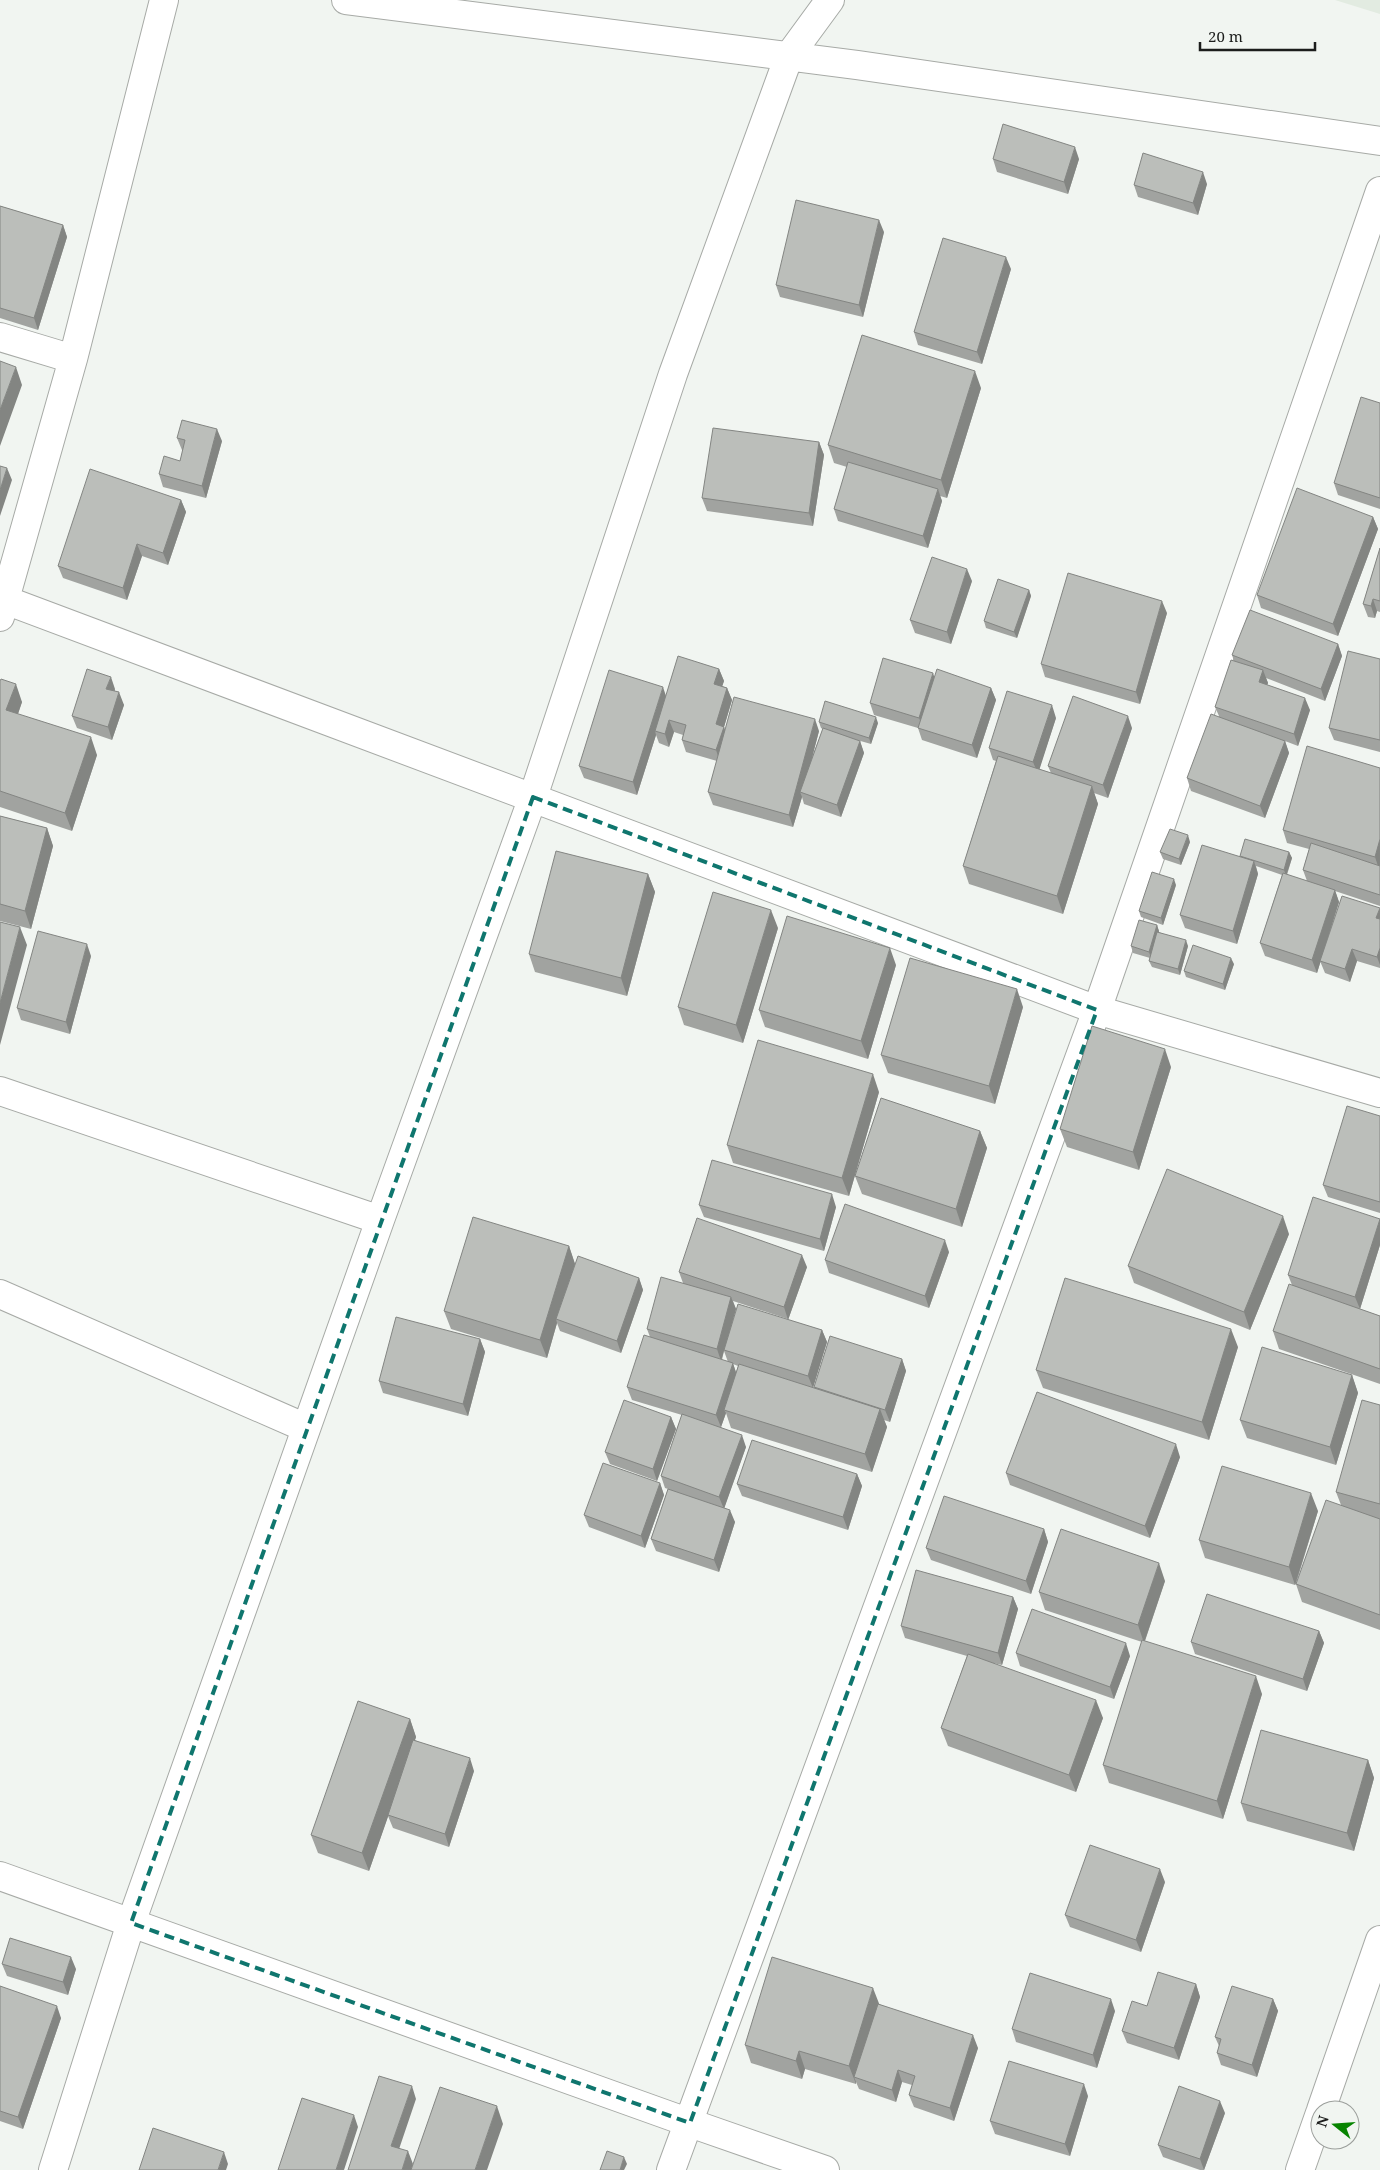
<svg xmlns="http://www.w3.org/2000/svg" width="1380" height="2170" viewBox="0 0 1380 2170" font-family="'Noto Serif',serif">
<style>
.built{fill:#e2ebe1}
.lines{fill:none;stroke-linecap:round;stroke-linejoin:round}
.minor-casing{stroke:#a7aaa6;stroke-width:30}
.minor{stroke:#fff;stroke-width:28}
.wall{fill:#a1a3a0;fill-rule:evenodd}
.shaded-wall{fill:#838582}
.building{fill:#bbbeba;stroke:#838582}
.marked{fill:none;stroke:#0f766e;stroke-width:4;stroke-dasharray:10 6;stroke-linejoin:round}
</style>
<rect width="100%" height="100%" fill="#f1f5f1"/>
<path class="built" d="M1335,0H1380V14Z"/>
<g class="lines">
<g class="minor-casing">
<path id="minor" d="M346,0L857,65L1380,141
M0,337L73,359
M0,598L1097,1010L1380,1093
M0,617L73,359L164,0
M0,1091L380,1220
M0,1294L306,1428
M0,1876L690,2123L825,2170
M1321,2110L1380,1940
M53,2170L131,1923L380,1220L533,797L673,374L789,56L830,0
M671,2170L1097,1010L1380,191
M1300,2170L1320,2113"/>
</g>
<use href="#minor" class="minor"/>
</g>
<path class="wall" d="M993,159H1079L1068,194L997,172Z
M1207,184L1198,215L1138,197L1134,185Z
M0,206L63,225L67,237L38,330L0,318Z
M884,232L863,317L780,297L776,285Z
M1011,269L982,364L918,345L914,332Z
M981,388L947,498L940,496L942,501L928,548L838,521L834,509L847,467L834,463L828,445Z
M1380,403V509L1338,495L1334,483Z
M177,438L222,441L206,498L163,487L159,474L180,461L183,450H182Z
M819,442L824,455L813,526L707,511L702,498Z
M181,500L186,512L168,565L142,556L127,600L63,578L58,566Z
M1373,517L1378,529L1338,636L1261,608L1257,595Z
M1380,548V612L1377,611L1375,618L1368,617L1363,604Z
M972,581L951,644L915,633L910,620Z
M1029,590L1031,596L1017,638L986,628L984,621Z
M1167,613L1140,704L1045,677L1041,664Z
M1338,644L1342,656L1325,701L1266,678L1268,683L1267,685L1310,710L1298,746L1285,741L1289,753L1265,818L1191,791L1187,778L1219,716L1215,707L1234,661L1232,655Z
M1380,659V752L1334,740L1329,728Z
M719,669L724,681L722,686L727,688L732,700L724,727L725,730L819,731L812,757L823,729L821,728L819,722L878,723L871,744L857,740L860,741L864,753L841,817L804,804L802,797L793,827L713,805L708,792L717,761L686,752L682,740L683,735L674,732L669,747L659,743L656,735L637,795L584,778L579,766Z
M934,678L991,688L996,700L977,758L922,740L918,728L874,715L870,703Z
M0,681L22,702L18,714L97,755L72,831L0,807Z
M115,689V691L124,705L112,740L77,728L72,716Z
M1056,718L1039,769L1051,773L1048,766L1132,728L1108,798L1094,793L1098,804L1063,914L969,884L963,866L996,761L993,760L989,748Z
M1380,768V906L1335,891L1339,902L1317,973L1265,956L1260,943L1282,875L1256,866L1258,874L1237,944L1185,928L1180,915L1241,857L1240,856L1289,852L1292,858L1287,875L1307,881L1303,870L1309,849L1287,843L1283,830Z
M0,816L47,828L53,846L31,929L0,921Z
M1190,842L1181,865L1163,859L1160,852Z
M648,874L655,892L627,996L535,972L529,954Z
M1176,885L1163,925L1141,917L1139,911Z
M1380,909V968L1357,961L1350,982L1325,973L1320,961Z
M1157,925L1159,932L1188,946L1180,975L1152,967L1149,961L1150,958L1133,953L1131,946Z
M778,928L743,1043L684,1025L678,1007Z
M91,956L70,1034L21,1020L17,1008Z
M1234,964L1225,990L1186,977L1184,971Z
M896,965L868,1059L765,1027L759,1010Z
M1023,1007L995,1104L888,1073L881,1055Z
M1171,1067L1139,1170L1067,1147L1060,1129Z
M879,1092L849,1196L733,1163L727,1145Z
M1380,1116V1213L1328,1197L1323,1185Z
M980,1131L987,1148L962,1227L862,1194L855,1176Z
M699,1205L836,1207L824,1251L704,1217Z
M1380,1219V1245L1360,1309L1380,1316V1384L1279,1349L1273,1331L1292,1285L1288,1275Z
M1289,1234L1250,1330L1134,1283L1128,1266Z
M569,1246L575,1264L639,1278L643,1290L621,1353L560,1331L557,1323L547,1358L451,1329L444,1311Z
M949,1252L929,1308L829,1273L825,1260Z
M807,1267L788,1320L822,1330L827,1342L813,1387L814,1388V1387L902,1359L906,1371L890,1422L884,1420L887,1427L872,1472L731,1428L726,1413L721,1427L746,1447L724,1508L735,1522L719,1572L656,1551L651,1539L668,1489L665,1488L661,1476L682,1415L632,1400L627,1387L650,1337L647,1329L683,1283L679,1272ZM733,1301L788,1319L732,1324L736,1309ZM724,1351L728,1362L722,1360ZM733,1364L738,1366L736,1372Z
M480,1339L485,1352L468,1416L383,1393L379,1381Z
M1238,1347L1209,1440L1043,1388L1036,1370Z
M1352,1375L1358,1393L1336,1465L1247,1438L1240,1420Z
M1380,1405V1630L1302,1602L1296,1584L1295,1585L1205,1558L1199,1540L1318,1511L1296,1584L1341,1505L1336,1492Z
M671,1417L676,1429L657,1481L610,1464L605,1452Z
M1180,1457L1150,1538L1010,1485L1006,1473Z
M857,1474L862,1486L848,1530L742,1496L737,1484Z
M660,1483L664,1495L645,1548L589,1527L584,1515Z
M1044,1529L1048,1542L1031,1594L931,1560L926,1548Z
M1165,1581L1145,1641L1262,1694L1223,1819L1109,1783L1103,1765L1142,1642L1045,1610L1039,1592Z
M1013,1597L1018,1609L1002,1665L993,1663L1103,1718L1076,1792L948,1746L941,1728L967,1656L905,1638L901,1626Z
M1319,1631L1324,1643L1307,1691L1195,1654L1191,1642Z
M1016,1653L1130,1656L1114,1699L1020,1666Z
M410,1719L416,1737L415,1740L474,1771L449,1847L393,1828L388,1816L369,1871L318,1853L311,1835Z
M1368,1760L1374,1778L1354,1851L1247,1821L1241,1803Z
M1165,1882L1141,1952L1070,1927L1065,1915Z
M2,1964L76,1969L68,1995L7,1976Z
M1196,1984L1200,1997L1179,2060L1127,2043L1122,2031Z
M0,1986L61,2018L23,2129L0,2121Z
M1273,1999L1278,2011L1257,2077L1221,2065L1217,2053L1219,2046L1215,2037Z
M879,2004L978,2048L954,2121L914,2107L909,2095L912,2085L902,2082L896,2102L859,2089L856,2082V2084L805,2069L802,2079L751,2063L745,2045Z
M1115,2011L1097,2068L1016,2042L1012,2029Z
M1088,2096L1070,2156L995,2134L990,2121Z
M1225,2113L1204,2170H1200L1163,2157L1158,2145Z"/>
<path class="shaded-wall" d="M1075,147L1079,159L1068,194L1064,182Z
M1203,172L1207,184L1198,215L1193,203Z
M879,220L884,232L863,317L859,305Z
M63,225L67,237L38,330L34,318Z
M1006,257L1011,269L982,364L977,352Z
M16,367L22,385L0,446V410Z
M975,371L981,388L947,498L941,480Z
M217,429L222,441L206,498L202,486Z
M819,442L824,455L813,526L809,513Z
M7,468L12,480L0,516V490Z
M938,489L942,501L928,548L923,536Z
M181,500L186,512L168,565L163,553Z
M1373,517L1378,529L1338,636L1333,624Z
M137,544L142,556L127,600L123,588Z
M967,569L972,581L951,644L947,632Z
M1029,590L1031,596L1017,638L1014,632Z
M1373,599L1377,611L1375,618L1371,606Z
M1162,601L1167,613L1140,704L1136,692Z
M1338,644L1342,656L1325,701L1321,689Z
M719,669L724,681L719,696L714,684Z
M1263,670L1268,683L1263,695L1259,682Z
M933,673L937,685L924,730L919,718Z
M111,677L115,689L111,701L106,689Z
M16,684L22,702L13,728L6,710Z
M663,687L667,699L655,731L656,735L637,795L633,782Z
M727,688L732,700L724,727L728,739L720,762L716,750V724Z
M991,688L996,700L977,758L972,745Z
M119,692L124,705L112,740L108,727Z
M1305,698L1310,710L1298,746L1294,734Z
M1052,705L1056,718L1038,774L1033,762Z
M1128,716L1132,728L1108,798L1103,785Z
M876,717L878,723L871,744L869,738Z
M815,719L819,731L803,793L800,792L802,797L793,827L789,815Z
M669,720L674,732L669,747L665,734Z
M91,737L97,755L72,831L65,813Z
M860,741L864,753L841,817L837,805Z
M1285,741L1289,753L1265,818L1260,806Z
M1092,786L1098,804L1063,914L1057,896Z
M47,828L53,846L31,929L25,911Z
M1188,835L1190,842L1181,865L1179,859Z
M1380,839V867L1379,869L1375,857Z
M1289,852L1292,858L1286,876L1284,870Z
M1254,861L1258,874L1237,944L1233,931Z
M648,874L655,892L627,996L621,978Z
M1174,879L1176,885L1163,925L1161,918Z
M1335,890L1339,902L1317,973L1312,960Z
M1380,908V928L1376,918Z
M771,910L778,928L743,1043L736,1025Z
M1157,925L1159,931L1151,958L1149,952Z
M20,927L27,945L0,1045V1003Z
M1186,940L1188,946L1180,975L1178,969Z
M87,944L91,956L70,1034L66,1022Z
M890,948L896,965L868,1059L861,1041Z
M1380,948V965L1377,957Z
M1352,949L1357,961L1350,982L1345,969Z
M1231,958L1234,964L1225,990L1223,984Z
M1017,989L1023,1007L995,1104L989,1086Z
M1165,1049L1171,1067L1139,1170L1133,1152Z
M873,1074L879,1092L849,1196L842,1178Z
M980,1131L987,1148L962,1227L956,1209Z
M832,1194L836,1207L824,1251L820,1239Z
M1283,1216L1289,1234L1250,1330L1244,1312Z
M1380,1219V1245L1360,1309L1355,1297Z
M945,1240L949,1252L929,1308L925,1296Z
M569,1246L575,1264L556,1319L557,1323L547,1358L540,1340Z
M802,1255L807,1267L788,1320L784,1307Z
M639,1278L643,1290L621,1353L617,1341Z
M731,1297L736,1309L721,1361L717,1349Z
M1231,1329L1238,1347L1209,1440L1202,1422Z
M822,1330L827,1342L813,1388L808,1376Z
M480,1339L485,1352L468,1416L463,1404Z
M902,1359L906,1371L890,1422L885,1410Z
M733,1363L737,1376L724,1410L726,1413L721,1427L716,1415Z
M1352,1375L1358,1393L1336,1465L1330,1447Z
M880,1409L887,1427L872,1472L865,1454Z
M671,1417L676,1429L657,1481L653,1469Z
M742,1435L746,1447L724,1509L719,1497Z
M1176,1444L1180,1457L1150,1538L1145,1526Z
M857,1474L862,1486L848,1530L843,1517Z
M660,1483L664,1495L645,1548L641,1536Z
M1311,1493L1318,1511L1295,1585L1289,1567Z
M730,1510L735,1522L719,1572L714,1560Z
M1044,1529L1048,1542L1031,1594L1026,1581Z
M1159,1563L1165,1581L1144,1643L1138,1625Z
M1013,1597L1018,1609L1002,1665L998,1653Z
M1319,1631L1324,1643L1307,1691L1303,1679Z
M1126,1643L1130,1656L1114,1699L1110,1687Z
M1256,1676L1262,1694L1223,1819L1217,1801Z
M1096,1700L1103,1718L1076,1792L1069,1775Z
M410,1719L416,1737L369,1871L362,1853Z
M470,1758L474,1771L449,1847L445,1834Z
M1368,1760L1374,1778L1354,1851L1347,1833Z
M1160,1869L1165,1882L1141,1952L1136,1940Z
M71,1957L76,1969L68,1995L63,1982Z
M1196,1984L1200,1997L1179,2060L1174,2048Z
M873,1988L880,2006L854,2077L856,2082V2084L849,2066Z
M1111,1999L1115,2011L1097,2068L1093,2055Z
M1273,1999L1278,2011L1257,2077L1252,2065Z
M57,2006L61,2018L23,2129L18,2117Z
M973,2035L978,2048L954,2121L950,2108Z
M799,2051L805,2069L802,2079L796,2061Z
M898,2070L902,2082L896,2102L892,2090Z
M1084,2084L1088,2096L1070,2156L1065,2144Z
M412,2086L416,2099L396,2158L391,2146Z
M1220,2101L1225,2113L1204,2170L1200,2159Z
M497,2106L503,2124L487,2170H475Z
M354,2115L358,2127L344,2170H336Z
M408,2151L413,2164L411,2170H402Z
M224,2152L228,2164L226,2170H218Z
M624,2157L627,2164L624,2170H620Z"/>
<path class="building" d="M1003,124L1075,147L1064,182L993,159Z
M1143,153L1203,172L1193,203L1134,185Z
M796,200L879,220L859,305L776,285Z
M0,206L63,225L34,318L0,308Z
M943,238L1006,257L977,352L914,332Z
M862,335L975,371L941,480L828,445Z
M0,361L16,367L0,410Z
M1361,397L1380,403V498L1334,483Z
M182,420L217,429L202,486L159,474L164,456L180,461L185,440L177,438Z
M713,428L819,442L809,513L702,498Z
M848,462L938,489L923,536L834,509Z
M0,466L7,468L0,490Z
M90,469L181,500L163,553L137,544L123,588L58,566Z
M1297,488L1373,517L1333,624L1257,595Z
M1380,548V601L1373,599L1371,606L1363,604Z
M932,557L967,569L947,632L910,620Z
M1068,573L1162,601L1136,692L1041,664Z
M998,579L1029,590L1014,632L984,621Z
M1250,610L1338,644L1321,689L1232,655Z
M1348,651L1380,659V740L1329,728Z
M678,656L719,669L714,684L727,688L716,724L724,727L716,750L682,740L686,725L669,720L665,734L655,731Z
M883,658L933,673L919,718L870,703Z
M1231,660L1263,670L1259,682L1305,698L1294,734L1215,707Z
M87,669L111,677L106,689L119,692L108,727L72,716Z
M937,669L991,688L972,745L918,728Z
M609,670L663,687L633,782L579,766Z
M1,679L16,684L6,710L91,737L65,813L0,791V681Z
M1007,691L1052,705L1033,762L989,748Z
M1073,696L1128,716L1103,785L1048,766Z
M734,697L815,719L789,815L708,792Z
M825,701L876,717L869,738L819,722Z
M1211,714L1285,741L1260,806L1187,778Z
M823,728L860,741L837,805L800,792Z
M1307,746L1380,768V839L1375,857L1283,830Z
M998,756L1092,786L1057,896L963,866Z
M0,816L47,828L25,911L0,904Z
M1170,829L1188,835L1179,859L1160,852Z
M1245,839L1289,852L1284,870L1240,856Z
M1311,843L1380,866V895L1303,870Z
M1202,845L1254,861L1233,931L1180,915Z
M556,851L648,874L621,978L529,954Z
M1152,872L1174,879L1161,918L1139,911Z
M1283,873L1335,890L1312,960L1260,943Z
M713,892L771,910L736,1025L678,1007Z
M1342,896L1380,908L1376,918L1380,919V948L1377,957L1352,949L1345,969L1320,961Z
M787,916L890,948L861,1041L759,1010Z
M1139,920L1157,925L1149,952L1131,946Z
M0,922L20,927L0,1003Z
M38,931L87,944L66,1022L17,1008Z
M1157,932L1186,940L1178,969L1149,961Z
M1193,945L1231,958L1223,984L1184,971Z
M910,958L1017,989L989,1086L881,1055Z
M1092,1026L1165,1049L1133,1152L1060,1129Z
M758,1040L873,1074L842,1178L727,1145Z
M881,1098L980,1131L956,1209L855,1176Z
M1347,1106L1380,1116V1202L1323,1185Z
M712,1160L832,1194L820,1239L699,1205Z
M1167,1169L1283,1216L1244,1312L1128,1266Z
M1313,1197L1380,1219L1355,1297L1288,1275Z
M845,1204L945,1240L925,1296L825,1260Z
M473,1217L569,1246L540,1340L444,1311Z
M697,1218L802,1255L784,1307L679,1272Z
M578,1256L639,1278L617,1341L556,1319Z
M661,1277L731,1297L717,1349L647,1329Z
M1065,1278L1231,1329L1202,1422L1036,1370Z
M1289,1284L1380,1316V1369L1273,1331Z
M738,1304L822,1330L808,1376L724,1350Z
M396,1317L480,1339L463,1404L379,1381Z
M644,1335L733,1363L716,1415L627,1387Z
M830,1336L902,1359L885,1410L814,1387Z
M1262,1347L1352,1375L1330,1447L1240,1420Z
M739,1364L880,1409L865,1454L724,1410Z
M1037,1392L1176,1444L1145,1526L1006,1473Z
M624,1400L671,1417L653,1469L605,1452Z
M1362,1400L1380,1405V1504L1336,1492Z
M682,1414L742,1435L719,1497L661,1476Z
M752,1440L857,1474L843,1517L737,1484Z
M603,1463L660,1483L641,1536L584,1515Z
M1222,1466L1311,1493L1289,1567L1199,1540Z
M668,1489L730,1510L714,1560L651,1539Z
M944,1496L1044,1529L1026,1581L926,1548Z
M1326,1500L1380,1519V1615L1296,1584Z
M1061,1529L1159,1563L1138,1625L1039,1592Z
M916,1570L1013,1597L998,1653L901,1626Z
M1207,1594L1319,1631L1303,1679L1191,1642Z
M1032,1609L1126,1643L1110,1687L1016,1653Z
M1142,1640L1256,1676L1217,1801L1103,1765Z
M968,1654L1096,1700L1069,1775L941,1728Z
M358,1701L410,1719L362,1853L311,1835Z
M1261,1730L1368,1760L1347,1833L1241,1803Z
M413,1740L470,1758L445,1834L388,1815Z
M1090,1845L1160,1869L1136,1940L1065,1915Z
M10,1938L71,1957L63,1982L2,1964Z
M772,1957L873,1988L849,2066L799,2051L796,2061L745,2045Z
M1158,1972L1196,1984L1174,2048L1122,2031L1132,2001L1147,2006Z
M1030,1973L1111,1999L1093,2055L1012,2029Z
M0,1986L57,2006L18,2117L0,2111Z
M1232,1986L1273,1999L1252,2065L1217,2053L1221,2039L1215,2037Z
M878,2004L973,2035L950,2108L909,2095L915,2076L898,2070L892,2090L854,2077Z
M1009,2061L1084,2084L1065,2144L990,2121Z
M379,2076L412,2086L391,2146L408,2151L402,2170H348Z
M1179,2086L1220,2101L1200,2159L1158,2145Z
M440,2087L497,2106L475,2170H411Z
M302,2098L354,2115L336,2170H278Z
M153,2128L224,2152L218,2170H139Z
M607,2151L624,2157L620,2170H600Z"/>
<path class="marked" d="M533,797L1097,1010L690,2123L131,1923Z"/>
<g transform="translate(1335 2125) rotate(287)"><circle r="24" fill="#f1f5f1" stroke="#9c9f9c"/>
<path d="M0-4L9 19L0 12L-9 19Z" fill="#078401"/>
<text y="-8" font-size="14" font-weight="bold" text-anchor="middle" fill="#1c1d1c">N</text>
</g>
<path d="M1200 42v8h115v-8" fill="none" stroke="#1c1d1c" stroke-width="2.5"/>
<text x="1208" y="42" font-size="15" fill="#1c1d1c" stroke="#f1f5f1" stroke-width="4" paint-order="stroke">20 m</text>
</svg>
